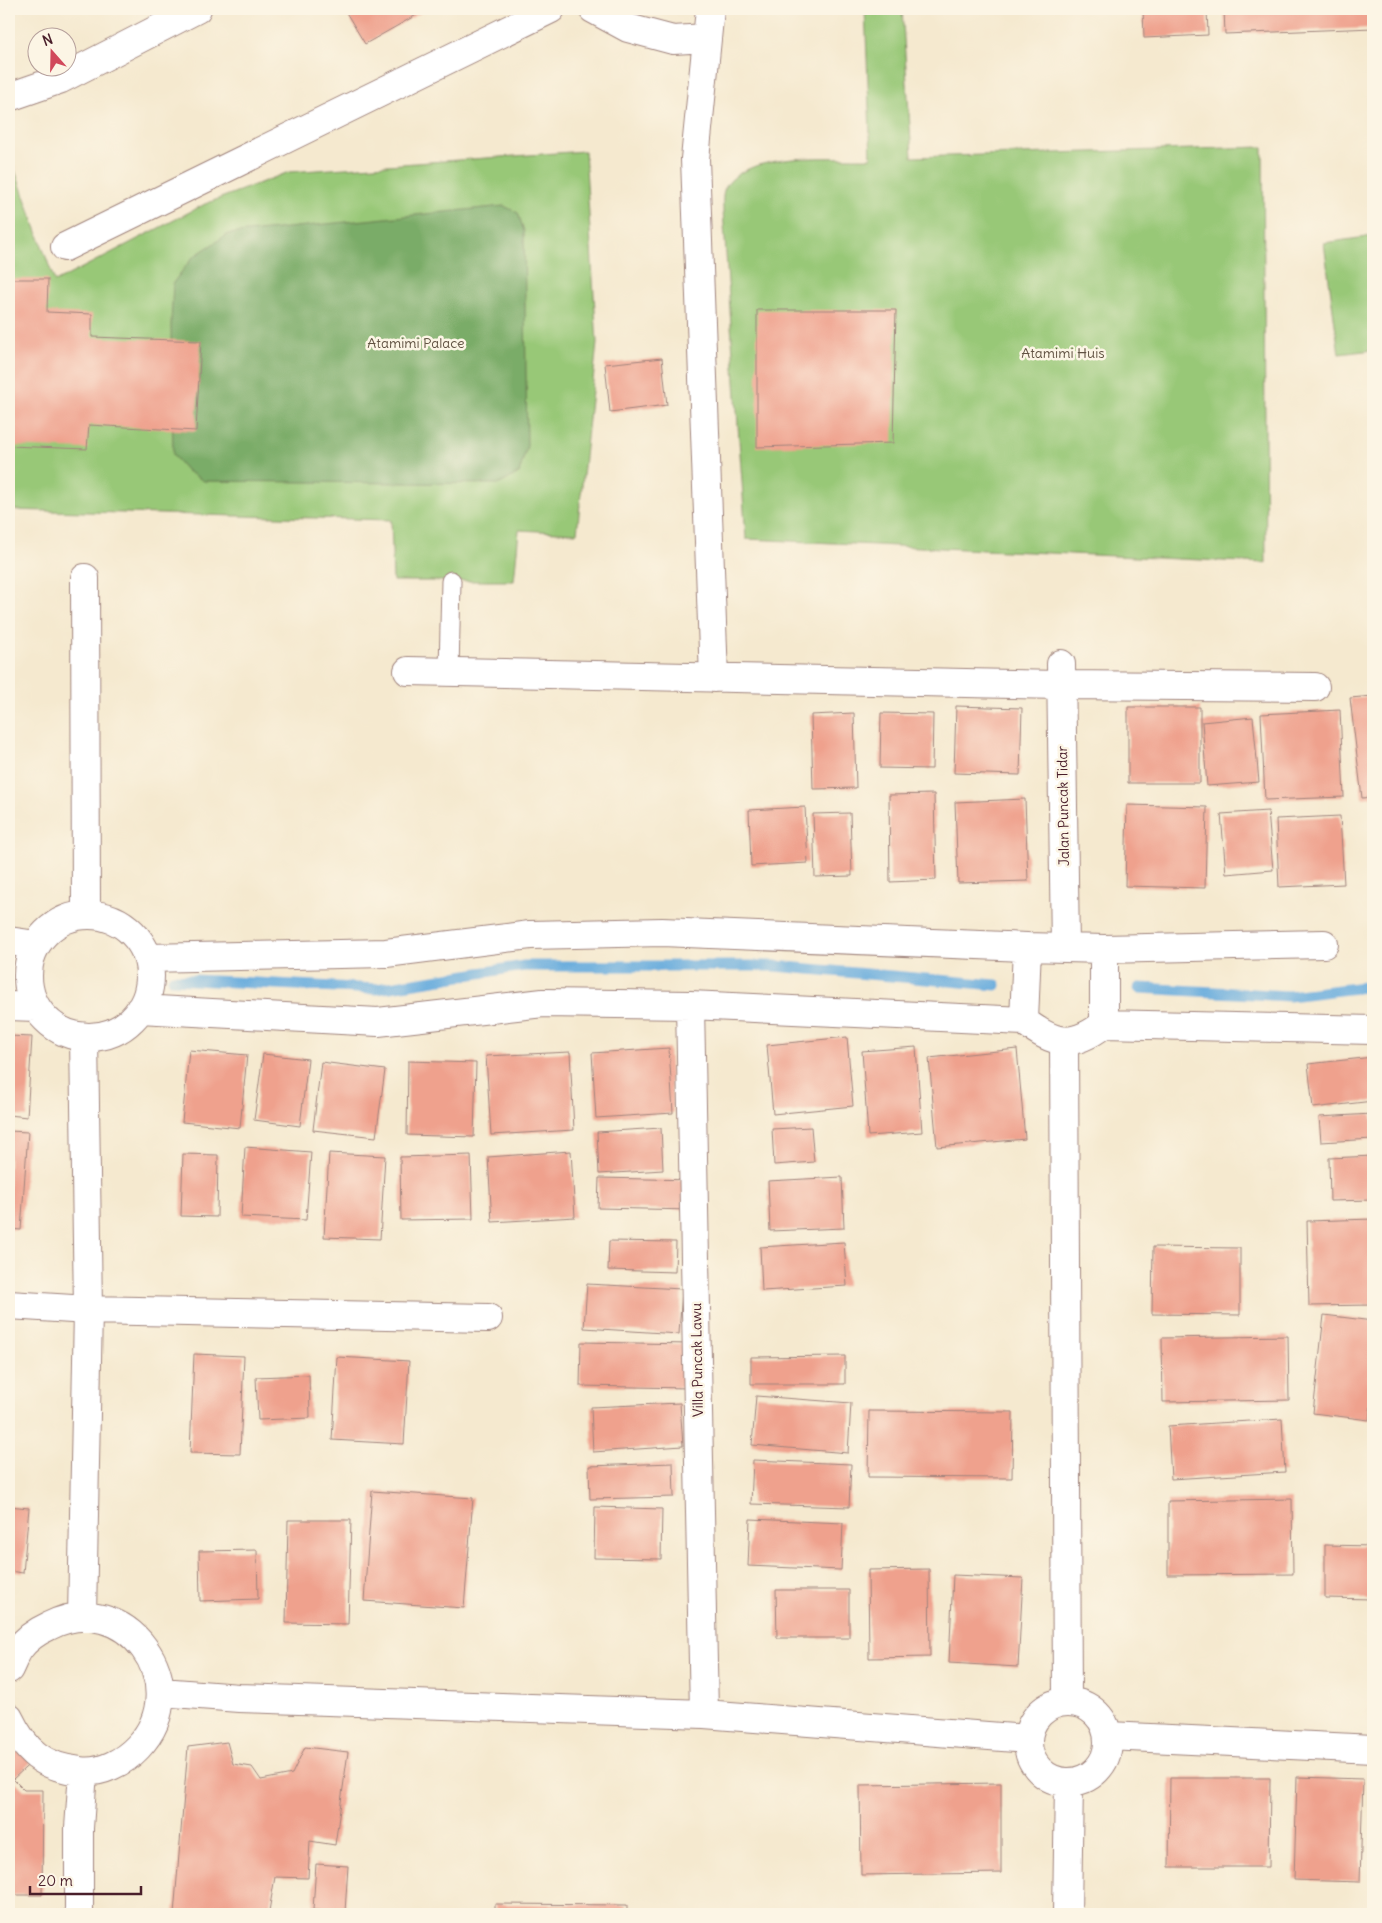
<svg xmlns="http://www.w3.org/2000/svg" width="1382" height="1923" viewBox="0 0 1382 1923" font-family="Delius,sans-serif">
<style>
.green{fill:#98c877;stroke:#717451}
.forest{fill:#7aac68;stroke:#62664a}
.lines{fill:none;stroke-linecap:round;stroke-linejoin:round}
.stream{stroke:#67acdd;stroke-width:11}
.building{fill:#efa18d}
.service-casing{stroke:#a0847d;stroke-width:21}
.minor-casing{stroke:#a0847d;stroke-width:30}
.tertiary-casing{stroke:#a0847d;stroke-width:30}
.service{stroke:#fff;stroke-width:19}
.minor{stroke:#fff;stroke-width:28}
.tertiary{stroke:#fff;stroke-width:28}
.labels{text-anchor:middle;stroke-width:5;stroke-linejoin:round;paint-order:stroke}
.park-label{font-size:14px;fill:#615242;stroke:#fcf5e5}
.street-label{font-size:14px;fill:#4a1f2b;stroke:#fcf5e5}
</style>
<rect width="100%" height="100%" fill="#fcf5e5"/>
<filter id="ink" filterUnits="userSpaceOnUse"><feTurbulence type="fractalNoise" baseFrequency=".02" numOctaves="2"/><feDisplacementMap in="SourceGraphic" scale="10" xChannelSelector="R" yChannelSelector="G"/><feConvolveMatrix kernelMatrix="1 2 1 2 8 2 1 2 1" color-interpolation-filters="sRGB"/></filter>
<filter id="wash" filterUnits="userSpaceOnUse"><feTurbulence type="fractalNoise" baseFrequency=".0096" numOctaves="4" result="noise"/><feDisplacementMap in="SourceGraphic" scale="20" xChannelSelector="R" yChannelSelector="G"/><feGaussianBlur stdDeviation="1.12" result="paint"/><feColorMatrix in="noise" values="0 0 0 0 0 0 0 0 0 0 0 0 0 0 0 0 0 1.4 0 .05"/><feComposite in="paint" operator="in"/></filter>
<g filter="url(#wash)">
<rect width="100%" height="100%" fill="#f5e9cf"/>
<path class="green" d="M865,9H902L912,157L1263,147L1266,563L746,539L723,211C723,204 722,193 725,188C747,150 833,159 871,158Z
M585,151L597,343L577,533L519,530L514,581H393L391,520L9,510V154L55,282L205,204L289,172Z
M1373,236V350L1339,354L1324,243Z"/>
<path class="forest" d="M504,206L518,213L524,231L527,446L519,473L500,484L204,481L187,471L173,455L171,325L173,283L193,257L228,234Z"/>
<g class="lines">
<path class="stream" d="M173,979L377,989L524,966H774L996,985
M1139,988L1289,996L1373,986"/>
</g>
<g id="blocks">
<path class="building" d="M344,9H427L365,44Z
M1143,9H1207L1208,35L1144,38Z
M1224,9H1373V28L1225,34Z
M9,279H48L47,312L92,314V337L201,341L196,431L89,425L87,449L9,446Z
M757,310H896L893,443L757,447Z
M662,358L667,405L610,412L605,364Z
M1373,696V797L1362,798L1350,698Z
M956,706L1022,708L1020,775L954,773Z
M1128,707H1200V783H1128Z
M1340,710L1344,797L1265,800L1261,714Z
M854,713L856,788L813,789L811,715Z
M881,713L933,714L932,769L880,768Z
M1253,717L1259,782L1207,786L1202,722Z
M934,794L936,880L890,882L889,795Z
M1025,799L1028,881L958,883L955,802Z
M1127,805L1207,807L1205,888L1125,886Z
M805,807L808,863L751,866L749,810Z
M1268,811L1273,870L1226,874L1221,814Z
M850,813L852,876L815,877L813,814Z
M1340,816L1344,884L1279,887L1276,819Z
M9,1036L32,1037L27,1117L9,1115Z
M847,1037L853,1106L773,1114L767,1045Z
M916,1047L922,1132L868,1136L862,1051Z
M669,1048L673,1113L596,1118L592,1053Z
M1017,1049L1025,1139L937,1147L929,1058Z
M189,1050L247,1055L240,1128L182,1122Z
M570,1052L574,1130L491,1135L486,1056Z
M263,1054L308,1059L300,1126L254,1120Z
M1373,1057V1101L1313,1108L1308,1064Z
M408,1061L476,1063L474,1137L407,1135Z
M321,1062L385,1070L376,1137L313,1130Z
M1372,1114L1373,1139L1321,1142L1319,1117Z
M811,1127L814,1162L774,1165L772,1129Z
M661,1128L663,1170L599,1174L597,1132Z
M9,1131L28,1132L21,1230L9,1229Z
M245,1147L311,1152L306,1220L241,1217Z
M571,1151L575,1217L492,1222L488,1157Z
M329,1153L385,1156L380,1239L324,1237Z
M183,1154L218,1155L217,1217L181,1216Z
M471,1155L473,1219L401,1220L400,1157Z
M1373,1156V1200L1330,1201L1329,1158Z
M842,1177L844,1228L770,1231L768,1181Z
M599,1178L693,1180L692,1210L598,1208Z
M1373,1219V1305L1309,1306L1307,1221Z
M609,1241L676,1242L675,1272L608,1270Z
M844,1242L847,1286L762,1291L760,1247Z
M1153,1247L1240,1248V1315L1152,1314Z
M587,1284L682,1289L679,1334L584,1328Z
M1324,1315L1373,1321V1386L1369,1420L1313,1413Z
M1288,1336L1289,1400L1163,1402L1162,1338Z
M581,1342L690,1344L689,1388L580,1386Z
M194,1354L244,1356L240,1454L190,1453Z
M845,1356V1384H751V1357Z
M337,1357L409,1361L404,1444L332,1440Z
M309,1375L310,1418L258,1420L256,1377Z
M756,1396L851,1403L848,1453L752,1445Z
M680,1403L683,1446L593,1452L591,1407Z
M869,1411L1013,1412L1012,1478L868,1477Z
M1282,1419L1285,1472L1171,1479L1168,1426Z
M753,1460L851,1464L849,1507L751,1504Z
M673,1463L674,1497L590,1499L589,1466Z
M372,1491L473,1498L464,1608L364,1601Z
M1292,1499L1293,1574L1168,1575V1501Z
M9,1506L29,1508L23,1573L9,1571Z
M595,1507L662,1509L661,1559L594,1558Z
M750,1519L843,1523L841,1570L748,1566Z
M288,1520H351L348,1624L286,1623Z
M1325,1545L1373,1546V1599L1325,1598Z
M257,1550L258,1599L200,1601L199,1551Z
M929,1569L930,1657L869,1658L868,1570Z
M953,1575L1023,1578L1018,1667L949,1663Z
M776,1590H849V1638H777Z
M9,1741L36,1758L13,1779L24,1790H43L42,1895H9Z
M227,1742L233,1764L252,1767L261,1780L292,1774L305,1747L348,1752L335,1845L310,1841L308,1878L275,1877L269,1911L281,1914H174L188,1747Z
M1297,1777L1363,1779L1360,1882L1294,1880Z
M1170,1778H1270L1269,1867H1169Z
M1001,1783V1873L861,1875L860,1785Z
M316,1864L348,1866L345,1912L313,1910Z
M495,1904L627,1905V1914H495Z"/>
</g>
</g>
<g filter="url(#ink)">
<use href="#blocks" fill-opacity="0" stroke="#a0847d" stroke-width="1"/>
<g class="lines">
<g class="service-casing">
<path id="service" d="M449,672L451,581"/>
</g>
<g class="minor-casing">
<path id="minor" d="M593,9L628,28L673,40L707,38
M710,9L695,159L714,678
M65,247L551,9
M85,578L86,915
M1061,664L1065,948
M408,671L1061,685L1315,687
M28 976a61 61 0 1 1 122 0a61 61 0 1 1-122 0Z
M9,941L36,945
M1104,949V1024C1072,1049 1054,1044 1024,1021L1027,947L1104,949L1324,944
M148,958L386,953L530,935L662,932L1027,947
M690,1005L704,1714
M9,1006L36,1007
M140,1009L378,1022L543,1003L690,1005L1024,1021
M1104,1024L1373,1030
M1064,1042L1067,1702
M9,1305L88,1310L488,1318
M82,1617L88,1310L84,1037
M9,1669C12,1663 15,1655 19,1649C26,1639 38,1631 49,1626C125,1586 197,1685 138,1747C124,1762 101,1774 80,1771C42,1767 25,1751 9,1718
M161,1692L239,1698L704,1714L1028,1739
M1028 1742a40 40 0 1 1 80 0a40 40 0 1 1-80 0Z
M1109,1736L1373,1749
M79,1914V1828L83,1772
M1067,1914L1069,1782"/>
</g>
<g class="tertiary-casing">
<path id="tertiary" d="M9,97L61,79L197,9"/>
</g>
<use href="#service" class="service"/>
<use href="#minor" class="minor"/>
<use href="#tertiary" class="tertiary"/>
</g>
</g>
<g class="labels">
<g class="park-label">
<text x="416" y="348">Atamimi Palace</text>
<text x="1063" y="358">Atamimi Huis</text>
</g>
<g class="street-label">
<text transform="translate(1063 806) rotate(-91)" y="5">Jalan Puncak Tidar</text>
<text transform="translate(697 1360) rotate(-91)" y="5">Villa Puncak Lawu</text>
</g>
</g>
<rect width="1382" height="1923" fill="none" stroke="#fcf5e5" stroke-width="30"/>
<g transform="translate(52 52) rotate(340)"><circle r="24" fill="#fcf5e5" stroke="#b59f9b"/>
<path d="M0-4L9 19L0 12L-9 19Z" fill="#d1495b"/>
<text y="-8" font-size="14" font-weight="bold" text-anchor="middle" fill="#4a1f2b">N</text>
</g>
<path d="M30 1886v8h111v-8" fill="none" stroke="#4a1f2b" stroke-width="2.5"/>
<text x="38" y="1886" font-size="15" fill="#4a1f2b" stroke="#fcf5e5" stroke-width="4" paint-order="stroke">20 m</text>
</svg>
